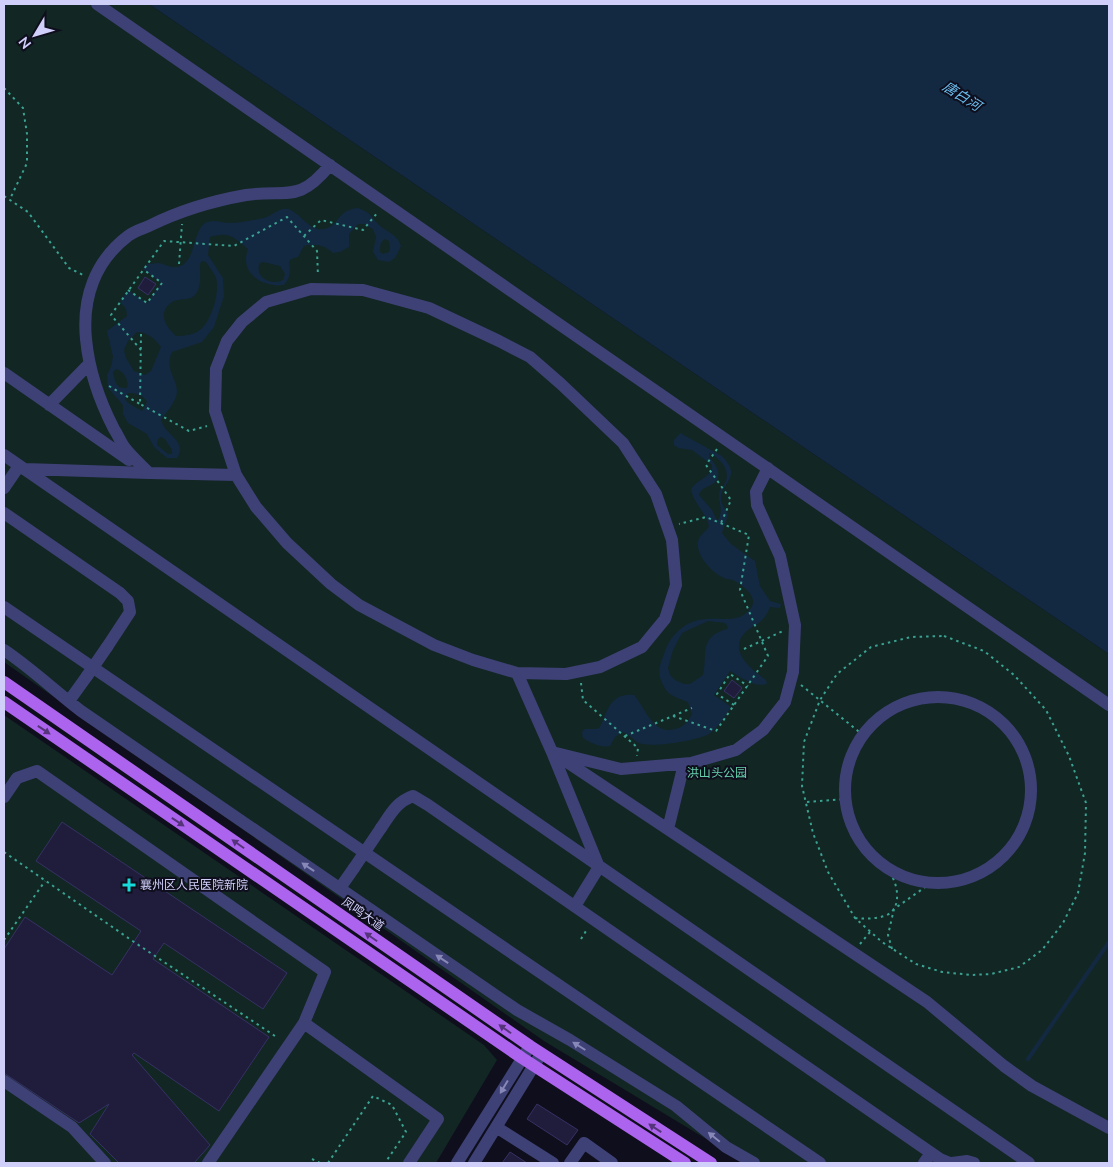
<svg xmlns="http://www.w3.org/2000/svg" width="1113" height="1167" viewBox="0 0 1113 1167" font-family="Mulish,'Noto Sans SC',sans-serif">
<style>
.green{fill:#122623}
.water{fill:#132941;fill-rule:evenodd}
.lines{fill:none;stroke-linecap:round;stroke-linejoin:round}
.stream{stroke:#132941;stroke-width:4}
.building{fill:#201c3b;stroke:#363165}
.path{stroke:#3aa292;stroke-width:2;stroke-dasharray:2.5 4;stroke-linecap:butt}
.minor{stroke:#3e4176;stroke-width:12}
.major{stroke:#ac63ed;stroke-width:12}
.minor-bridge{stroke:#3e4176;stroke-width:12}
.oneway{fill:#56347b}
.oneway2{fill:#8788b8}
.poi-dot{fill:#19dadb;stroke:#0f0e1d;stroke-width:2}
.labels{text-anchor:middle;stroke-width:4;stroke-linejoin:round;paint-order:stroke}
.park-label{font-size:12px;fill:#64d0ab;stroke:#0f0e1d}
.poi-label{font-size:12px;fill:#d0cff9;stroke:#0f0e1d;text-anchor:start}
.street-label{font-size:12px;fill:#d0cff9;stroke:#0f0e1d}
.water-label{font-size:14px;font-style:italic;fill:#69bdee;stroke:#0f0e1d}
</style>
<rect width="100%" height="100%" fill="#0f0e1d"/>
<path class="green" d="M4,4H149L1109,654V1163H746L544,1041L4,662Z
M4,715L484,1045L497,1060L436,1163H8L4,1160Z"/>
<path class="water" d="M149,4H1109V654Z
M358,208C373,214 369,215 379,225C387,232 398,235 401,246L395,258L389,262L378,260L373,252L376,237L373,229L364,224H358L349,234V247L340,252L333,253C325,245 315,243 304,246L298,257L291,259L289,262C291,271 290,278 284,285C262,288 239,273 248,249C234,237 229,231 210,237L208,255L223,278L224,296L214,327L202,342L172,352C163,372 181,380 176,397C173,405 166,413 161,420C165,436 188,440 177,458H167L154,447L147,434L128,423L123,414V405L108,388L107,375L111,367L113,357L107,331L127,316L126,309L120,302L128,290L147,303L161,283L143,269L147,264C151,264 155,263 159,263C165,264 170,268 177,267C197,264 192,228 207,222C214,219 222,223 230,223C240,223 253,220 264,218C272,216 279,207 288,209C301,213 309,232 324,229C336,227 338,215 347,211C351,209 355,208 358,208ZM385,239L389,241L390,248L389,252L383,254L380,252C380,246 380,242 385,239ZM202,261L206,262C209,267 214,272 216,278C220,291 212,320 201,329C194,335 185,336 176,336C165,326 156,311 174,301C181,298 190,301 195,295C202,287 200,274 200,264ZM263,262L280,266L285,274L283,280C272,286 253,277 260,263ZM137,332C148,332 155,339 161,347L151,371L145,375L134,371L126,358L124,350L128,341ZM116,369C124,371 129,380 127,388C116,389 115,382 113,372ZM128,393C137,393 143,395 147,402L142,411L128,403L125,399ZM161,437L165,439L172,450V454H168L157,445L158,439Z
M680,433L722,456C744,479 719,482 721,500C722,505 726,510 728,515L722,533L731,544L755,561L760,586L770,601L781,604L780,608L770,607C762,627 754,622 743,635C729,653 754,671 766,680L767,684C754,688 741,677 730,671L714,695L731,707C725,716 718,728 709,734C696,741 652,748 639,743C633,740 629,734 623,732L615,737L610,746C602,748 590,743 583,738L582,732L585,729H597L600,727C608,710 610,693 634,695C646,709 653,735 675,729C684,727 688,722 692,714L688,702C673,696 667,696 661,680C657,671 661,662 664,654C670,634 687,619 708,619C724,618 740,623 751,608C759,596 742,585 733,580C729,579 725,579 722,577C711,572 695,554 698,541C700,534 706,532 709,526C706,512 693,503 691,489C696,481 705,480 712,470V465L692,450L678,448L674,445V440ZM709,453C719,458 730,468 726,481C724,486 719,489 719,495C719,504 723,509 719,519L717,520L712,510L699,495C701,488 706,488 711,485C725,477 716,465 709,457ZM708,621L725,623L728,627L727,629C698,637 708,654 703,675L690,684H684L675,680L670,675L668,668L673,650L682,633Z"/>
<g class="lines">
<path class="stream" d="M1028,1059L1109,942"/>
</g>
<path class="building" d="M145,277L156,284L148,295L138,288Z
M732,680L742,688L734,698L724,691Z
M62,822L287,973L263,1009L164,943L153,959L269,1037L219,1111L134,1053L132,1055L210,1145L194,1163H119L90,1134L109,1104L79,1123L4,1073V949L25,917L112,975L141,931L36,861Z
M537,1104L578,1130L567,1145L527,1119Z
M510,1152L527,1163H502Z"/>
<g class="lines">
<path class="path" d="M4,88L23,108L27,134V163L10,199
M4,196L28,212L69,268L83,275
M304,236L321,220L363,230L378,212
M179,264L182,224
M128,290L147,303L162,283L144,270
M141,334L140,404L189,431L207,426
M141,350L111,315L164,241L234,246L287,217L317,251L318,276
M109,386L140,404
M717,449L706,465L731,500L721,523
M944,636L984,651L1014,675L1046,710L1069,756L1086,803L1085,853L1078,893L1063,923L1042,950L1019,967L991,974L971,975L942,972L916,964L882,942L855,918L828,872L813,833L802,786L804,742L820,700L837,674L871,647L911,637Z
M744,649L783,631
M581,683L583,700L638,748L637,756
M801,685L863,735
M734,705L717,694L730,674L748,686
M673,716L716,731L768,656L740,590L749,535L706,517L679,524
M625,736L692,708
M807,802L847,799
M4,852L134,942L278,1038
M855,918C866,919 877,919 887,915C902,908 898,884 890,873C888,870 885,867 882,864
M581,939L586,931
M4,940L45,881
M860,944L870,932
M892,949L888,935L894,909L931,883
M312,1159L320,1163
M328,1163L373,1096L392,1105L406,1132L385,1163"/>
<path class="minor" d="M97,4L1109,705
M4,373L129,460
M49,405L89,364
M4,455L1029,1163
M25,469L149,473L146,471
M236,475L149,473C141,465 132,457 125,448C121,443 118,435 114,429C99,400 89,371 86,339C82,298 95,261 128,236C134,231 142,229 149,226C179,211 212,201 246,195C288,189 298,204 330,165
M4,488L19,466
M4,513L120,593L128,601L130,612L107,647
M4,607L820,1163
M4,650C31,668 55,691 81,711L517,1010L570,1040L676,1106L726,1147L754,1163
M517,673L566,674L600,667L642,647L665,619L676,585L672,540L656,494L623,443L561,384L530,357L499,341L429,308L363,290L311,289L266,302L242,322L227,341L216,369L215,411L236,475L256,507L287,543L331,584L359,605L434,645L473,660L517,673L552,752L621,769L691,763L736,750L763,730L785,702L793,672L795,625L780,556L757,505L756,492L768,468
M845 790a93 93 0 1 1 186 0a93 93 0 1 1-186 0Z
M69,701L87,676
M4,797L17,778L37,771L325,972L304,1023L208,1163
M381,828C390,815 396,802 413,796L428,805L940,1159L950,1163
M668,829L684,764
M340,888L354,868
M575,906L599,867L552,752L927,1002L1004,1066L1032,1086L1109,1128
M304,1023L438,1119L409,1163
M4,1081L72,1127L105,1163
M496,1127L553,1163
M457,1163L530,1046
M474,1163L541,1054
M570,1163L584,1143L612,1163
M924,1163L931,1153
M952,1163L967,1161L974,1163"/>
<path class="major" d="M4,682L530,1046L711,1163
M4,702L522,1058L685,1163"/>
<path class="minor-bridge" d="M87,676L107,647
M354,868L381,828"/>
</g>
<defs><path id="oneway-solid" d="M-6-.8H1V-3.2L6.5 0L1 3.2V.8H-6Z" transform="scale(1.25)"/></defs>
<g class="oneway">
<use href="#oneway-solid" transform="translate(44 730) rotate(34)"/>
<use href="#oneway-solid" transform="translate(178 822) rotate(34)"/>
<use href="#oneway-solid" transform="translate(238 844) rotate(-145)"/>
<use href="#oneway-solid" transform="translate(371 937) rotate(-145)"/>
<use href="#oneway-solid" transform="translate(505 1029) rotate(-145)"/>
<use href="#oneway-solid" transform="translate(655 1128) rotate(-147)"/>
</g>
<g class="oneway2">
<use href="#oneway-solid" transform="translate(308 867) rotate(-146)"/>
<use href="#oneway-solid" transform="translate(442 959) rotate(-146)"/>
<use href="#oneway-solid" transform="translate(579 1046) rotate(-148)"/>
<use href="#oneway-solid" transform="translate(504 1087) rotate(121)"/>
<use href="#oneway-solid" transform="translate(714 1137) rotate(-141)"/>
</g>
<path class="poi-dot" d="M126.5 877.5h5v5h5v5h-5v5h-5v-5h-5v-5h5z"/>
<g class="labels">
<g class="park-label">
<text x="717" y="777">洪山头公园</text>
</g>
<g class="poi-label">
<text x="140" y="889">襄州区人民医院新院</text>
</g>
<g class="street-label">
<text transform="translate(363 914) rotate(35)" y="4">凤鸣大道</text>
</g>
<g class="water-label">
<text transform="translate(962 96) rotate(32)" y="5">唐白河</text>
</g>
</g>
<rect width="1113" height="1167" fill="none" stroke="#d0cff9" stroke-width="10"/>
<g transform="translate(35 35) rotate(232)" stroke="#0f0e1d" stroke-width="4" paint-order="stroke">
<path d="M0-4L9 19L0 12L-9 19Z" fill="#d0cff9"/>
<text y="-8" font-size="14" font-weight="bold" text-anchor="middle" fill="#d0cff9">N</text>
</g>
</svg>
